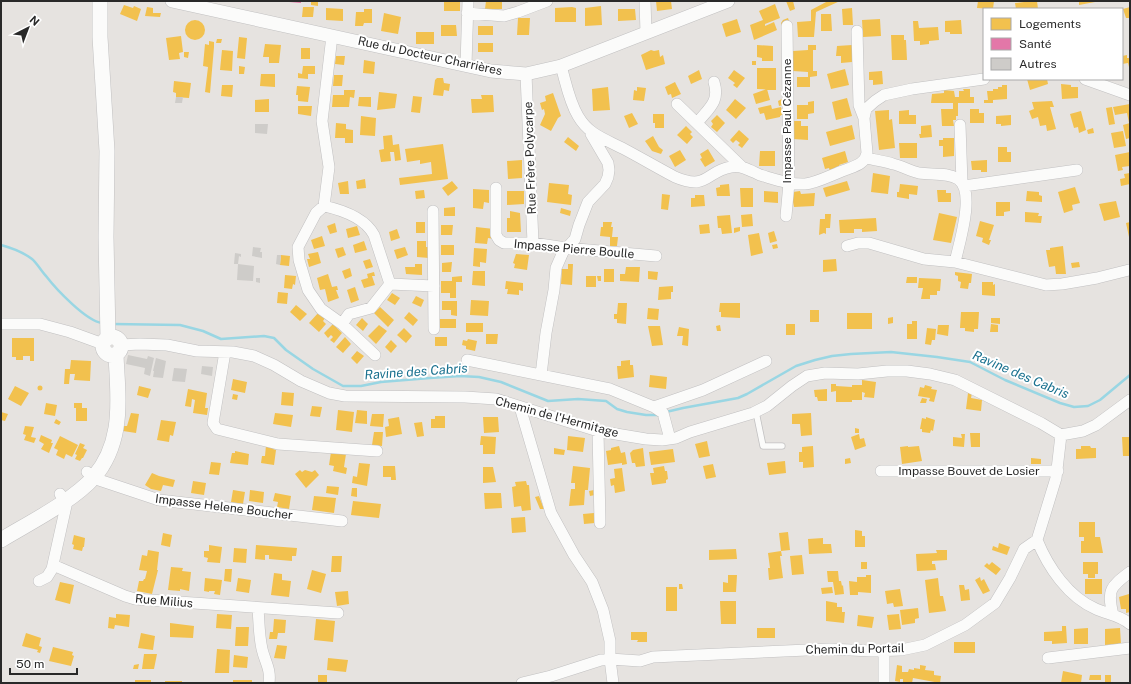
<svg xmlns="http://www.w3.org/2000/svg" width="1131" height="684" viewBox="0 0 1131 684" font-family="'Public Sans',sans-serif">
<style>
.homes{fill:#f2c14e}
.health{fill:#e377a8}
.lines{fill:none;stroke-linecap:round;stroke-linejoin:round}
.stream{stroke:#99d6e3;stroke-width:2.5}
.building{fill:#ceccc9}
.service-casing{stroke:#c1c0c1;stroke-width:7}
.minor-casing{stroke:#c1c0c1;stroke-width:12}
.tertiary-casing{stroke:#c1c0c1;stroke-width:14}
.secondary-casing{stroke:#c1c0c1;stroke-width:16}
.service{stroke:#fbfbfa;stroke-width:5.5}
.minor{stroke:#fbfbfa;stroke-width:11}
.tertiary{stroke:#fbfbfa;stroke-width:13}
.secondary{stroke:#fbfbfa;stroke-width:15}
.labels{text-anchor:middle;stroke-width:4;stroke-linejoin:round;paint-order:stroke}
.street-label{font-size:12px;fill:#292929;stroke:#fff}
.water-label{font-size:13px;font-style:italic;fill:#18708e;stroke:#fff}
</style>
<rect width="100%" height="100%" fill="#e6e3e0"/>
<path class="homes" d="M311,1H318V6L311,5Z
M444,1H460V11H444Z
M486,1H502V9H485Z
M656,1H671L672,9L657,11Z
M786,1H793L795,9L790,11Z
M828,1H840L816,12L814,37H798L797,22L811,21V10Z
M978,1H994L993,9L977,8Z
M1032,1H1037L1038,9H1016L1015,3Z
M1079,1H1095V2L1079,5Z
M775,4L780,18L765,24V26L774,22L777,30L754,40L750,25L763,20L759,11Z
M124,5L133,8L134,6L141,9L137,21L120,14Z
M601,6L602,25L585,26V8Z
M147,7L153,8V13H161L160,17L145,16Z
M303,7H314L313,17H302Z
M572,7L576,8V22H555V8Z
M1130,7V18H1126L1123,9Z
M326,8L343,9V21L326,20Z
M852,8L853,25H843L842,9Z
M364,9H372V23H364L363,26H355L356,12H364Z
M618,9H635L636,20L618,21Z
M384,13L401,17L398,34L381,31Z
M821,14H831L832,31H821Z
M518,18H530L529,35H517Z
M788,18L790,24L782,27L781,23L783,20Z
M737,19L741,32L726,37L722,24Z
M880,19L881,36L863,37L862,20Z
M961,20L962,34H950V32H945V21Z
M185 30a10 10 0 1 1 20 0a10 10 0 1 1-20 0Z
M913,21H918L919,28L938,27L939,40L929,41V44L920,45V41H914Z
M441,25H456L457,36H441Z
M478,26H493V35H478Z
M416,32H434V44H416Z
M891,35H904V40H906L907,60H892Z
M181,36L183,52L179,53L180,59L169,60L166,38Z
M239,37L247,38L245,59L237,58Z
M217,39H222L221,43H216Z
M209,41L214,42V47L210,93L205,92L208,67L203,66L205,44L209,45Z
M478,43H493V52H478Z
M265,44L281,45L279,63H269V57H263Z
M757,45L773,46V61H762V58L757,57Z
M808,45H816V50H813V71H817V76L810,77V87H797V77H808V72L793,71V51L808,50Z
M852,45V62L841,63V56H836L837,46Z
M301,48H310V59H301Z
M222,50L233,51L232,71L220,70Z
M651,50L654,51L659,50L660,57L663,55L665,64L646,70L641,55Z
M184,52H189L188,58L184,57Z
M1127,55V58H1130V71L1128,63L1122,64V56Z
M336,56H345L344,65L335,64Z
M364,60L375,62L374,74L363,73Z
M752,61H756V65H752Z
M239,66L245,67L244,74H239Z
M303,66H315V74H308V79L298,78V73L302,74Z
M757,68H776V90L757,89Z
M845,69L849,85L831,89L827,74Z
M699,70L702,79L691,84L688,76Z
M734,70L745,78L737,88L733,85L735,83L728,78Z
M882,71L883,84L873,85V80H869V72Z
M261,74H275V87L260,86Z
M334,75H343L342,86H333Z
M437,78H443L444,83L450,84L449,91L444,90L443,96L433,95L435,80Z
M1027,79H1047L1048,84L1030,90Z
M174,81L191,83L189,98L176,97V93L173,92Z
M675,82L681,94L672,98L671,94L668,95L665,87Z
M1061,84L1071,85V87H1078V98L1062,99Z
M222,85H233L232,97L221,96Z
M1002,85H1007V99L993,100V103H984V100H988L987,91H993V89H998V87H1002Z
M297,86L310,87L308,102L298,101V95H296Z
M608,87L610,110L593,111L592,89Z
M637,87L646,88L644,101L633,100L634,90L637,91Z
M767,89L770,100L756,104L753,94Z
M963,89H970V97H974V103H958V116H956V120H953L954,126H942L941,109H953V103H931L932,94L944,93V90L954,91L955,97H959V91H964Z
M344,90H355L354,98L350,97L349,107H332L333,95H344Z
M379,92L397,94L395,108L377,110Z
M553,93L561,116L558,118L551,131L540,125L545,114L544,109L542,110L540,103L546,101L545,96Z
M481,95H493L494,112L472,113L471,99H482Z
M413,96L422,97L420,113L411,112Z
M359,97H371V107L358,106Z
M847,98L852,116L836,120L832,102Z
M269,99V112H255V100Z
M735,99L746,108L736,119L726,110Z
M782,99L783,105L779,106L778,101Z
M814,101V113L808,114V119H797V105H808V102Z
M1052,101L1054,107H1050L1056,129L1047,131L1046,125L1040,126L1038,117L1032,119L1029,111L1034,109L1032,102Z
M1130,104V123H1129L1127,113L1115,115L1113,107Z
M771,105L772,109L781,107L783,114L780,116V117L766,120L764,113L760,114L758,108Z
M298,106H312L311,116L298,114Z
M1112,107L1115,124L1109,125L1106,108Z
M970,109H979V113H984V123H970Z
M889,110V120L892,119L895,148L879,150L875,111Z
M909,110V115H916V124H899V111Z
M1081,111L1086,130L1079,133L1078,127L1074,128L1070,114Z
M632,113L638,124L629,128L624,116Z
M653,114H664V128H655V123H653Z
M717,115L725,123L717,132L711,127L713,124L711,121Z
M1011,115V125L1001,126V124H996V116Z
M361,116L376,118L375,136L360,135Z
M793,121H801V126H808V140L793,139Z
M336,123L346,124V129L353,130V143H345V138H335Z
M1130,123V138L1126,139L1123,125Z
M852,125L855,139L830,146L826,132Z
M931,125L932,137L920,138L919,134H921V126Z
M686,126L692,132L690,134L693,137L687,144L677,135Z
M1093,128L1094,133L1088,134L1087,130Z
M739,130L749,139L742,148L738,145L740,143L736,140L733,143L730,140Z
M1123,131L1126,146L1114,148L1111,133Z
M392,135L393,145L399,144L401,160L395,161L394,152H390L391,161L381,162L379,150L384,149L383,136Z
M653,136L659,147L663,150L661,154L652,151L645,141Z
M568,137L579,146L576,151L564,142Z
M943,138H954V156L943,157V146H939V140H943Z
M899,143H917V158H900Z
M443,144L448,179L400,185L399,178L432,174L431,162L420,164V160L407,162L405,149Z
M998,147H1007V152H1011V162H998Z
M708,149L715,161L705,167L700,159L702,158L700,154Z
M680,150L686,160L675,167L669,156Z
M760,151H775V166H759Z
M845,151L848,162L839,165L840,168L830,171L829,168L825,169L822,158Z
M1130,152V166L1122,167L1123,170L1118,171L1115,155Z
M522,160V178L508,179L507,161Z
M987,160V172H981V170H972L971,161Z
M873,173L890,176L888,194L871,192Z
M1130,173V184L1121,186L1120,179L1125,178L1124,174Z
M365,179L366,188L357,189L356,181Z
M348,181L349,194H340L338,183Z
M452,181L458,188L448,196L442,188Z
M847,181L850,190L826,197L823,188Z
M549,183L569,185L568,194L572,195L571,205L547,202Z
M729,184L730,196H717L716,188L720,187V185Z
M900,184L918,186L917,195L909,194V199L897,197V192H899Z
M1075,187L1080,203L1072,205L1073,210L1064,213L1058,192Z
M740,188H753V207H741Z
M473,189L489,190V203L484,202L483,209L473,208Z
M424,190L425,198L416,199L415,191Z
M937,190H946V193H951V202H938Z
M507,191H524V204L507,205Z
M764,191L778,192V203L764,202Z
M800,191L801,194L815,193L814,206L794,207L793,202H791V198H793V192Z
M1027,191L1039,192V195L1042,196V202L1026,201Z
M662,194L670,195L668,210L661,209Z
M695,195H704L705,206L691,207V198H695Z
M1116,201L1120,217L1104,221L1099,204Z
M996,202H1010V211L1004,212V216H996Z
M455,207V216H444V208Z
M561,208L571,211L570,216L560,213Z
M510,211L520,213L521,232H507V218H510Z
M1025,212L1039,213L1038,216H1042L1041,223L1025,222Z
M939,213L957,217L951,243L933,240Z
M752,214L753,226L742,227L741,215Z
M825,214H831L830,228H826V234L824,233L819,235L820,219H825Z
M730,215L732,233L722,234L721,228H718L717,216Z
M876,218L877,231L862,232V229H854V233H840L839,220Z
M980,221L994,225L989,240H991L989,245L982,242L983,238L976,236Z
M416,222H425V233H416Z
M603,222H612L611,227H613L612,237H618L617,246H610V237L600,236L601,227H603Z
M1130,222V237H1129L1126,223Z
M335,223L337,232L330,234L327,226Z
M709,224L710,233L700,234L699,225Z
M441,225H453L452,235H441Z
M357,226L360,235L348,238L346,229Z
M476,227L494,229V239L488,238L487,244L475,243Z
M740,227V231L734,233V228Z
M397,229L400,238L391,241L389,232Z
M774,231L777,241L770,243L768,233Z
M759,233L763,253L751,256L748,235Z
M322,236L325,246L314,249L311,240Z
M364,241L367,250L355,253L353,245Z
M417,241H426V247H429V258L417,257Z
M777,244L778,248L773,249L772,245Z
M441,245H454V255H441Z
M1063,246L1066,274H1056L1055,266L1049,267L1046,250H1050V248Z
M343,247L346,255L338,258L335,249Z
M405,247L408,255L397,259L394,250Z
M474,248L487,249L486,263L480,262V267L473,266Z
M318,252L321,263L309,267L307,259H310L308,254Z
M516,254L529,255L527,270L514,268L515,264L513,263Z
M281,255L290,256L289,266L280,265Z
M370,259L373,267L366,269L363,261Z
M836,259L837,271L823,272V260Z
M452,262L451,272H442V263Z
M1079,262L1080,267L1072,268L1071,263Z
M415,264H422V275L406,274L405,267H415Z
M568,264H573L572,285L561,284L562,269H568Z
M626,267H640L639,282L620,281V274H625Z
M350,268L352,276L345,279L342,271Z
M604,269H614V282H604Z
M473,271H485V286L472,285Z
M648,271L658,272L657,280L648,279Z
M374,272L375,276H372L375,285L364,288L361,280L368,278L367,274Z
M955,272L972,274L971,283H969L968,289L960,288L961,282L958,281V276L955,275Z
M328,274L332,287L337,286L338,290H336L339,298L328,302L325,289L320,290L317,278Z
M285,275L296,276L295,285L293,284L292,289L284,288Z
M462,276V282H456V298H450V293H441V281H452V277Z
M586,276H596V287H586Z
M597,276H601V281H598Z
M907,277H917V283H906Z
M919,278L941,279L940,291H937V295H930V299H921L923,288H918Z
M506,281L523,283V291L519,290V295L507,294L508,289H505Z
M982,282H993V285L995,284V296L982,295Z
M673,286V292H671V299L658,300L659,287Z
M355,287L359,300L351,303L347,290Z
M278,292L288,293L287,304L277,303Z
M392,293L400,298L395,305L387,300Z
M416,296L424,300L421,307L412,303Z
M471,300L489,301L488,316L470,315Z
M442,301H457V316L451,315V310H442Z
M618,303H627L626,324L617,323V319H614V314H617Z
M720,303H740V318L721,317V312H719Z
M296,305L307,314L300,321L290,312Z
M380,307L394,320L388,327L374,313Z
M648,308L659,309L658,320L647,319Z
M810,310H819V322H810Z
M319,312L325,318L323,321L326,324L319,332L309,323Z
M409,312L418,320L413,326L404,318Z
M961,312H979L978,329H974V332L965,331V328H960Z
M847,313H872V329H847Z
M893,317V323L888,324V318Z
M362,318L368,324L363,331L356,325Z
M991,318H1000V324L991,323Z
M437,319H456V328H437Z
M912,321H917V339H907V324H912Z
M466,323H483V332H466Z
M333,324L342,333L334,343L330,340L333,337L331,335L328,338L324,333Z
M786,324H795V335H786Z
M991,324L998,325V332H990Z
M379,325L387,331L376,344L368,336Z
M720,325L721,331H717L716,326Z
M938,325H949L948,336L937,334Z
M648,326H660L663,345L652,346Z
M679,327L689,329L688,346L682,345L683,336H677Z
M404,328L412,336L406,343L397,335Z
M927,328L936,329L935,340H932L931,345L925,344Z
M486,334H498L497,344H486Z
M345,337L351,344L343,353L336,347Z
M435,337H447V346H435Z
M12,338H34V361H30V356H23V360H16V357H12Z
M468,339L477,341L475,351L466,349V346L462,345L463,340L467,341Z
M391,340L397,346L391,353L385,347Z
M357,351L364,356L357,364L351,358Z
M71,360L91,361L90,381L74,380L75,374H70L69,384H64L65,369H70Z
M630,360V365H633L634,377L618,379L617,366H621V361Z
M650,375L667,377L666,389L649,387Z
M233,379L247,382L245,393L231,390Z
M862,380L876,382L874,398L864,397L865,393L862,392V400H852V402H836V391L831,392V384H836V386L852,387V385H862Z
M925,385L932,387L931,389L937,390L934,402L929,401L930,398L918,396L920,387L924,388Z
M37.5 388a2.5 2.5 0 1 1 5 0a2.5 2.5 0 1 1-5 0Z
M15,386L29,393L21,406L8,399Z
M139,386L151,389L148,398L137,395Z
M188,389L207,393L205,408H208L207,415L193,413L195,400L192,399L191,407L185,406Z
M827,389V401H818L817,397H815L814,390Z
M282,392L294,393L293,406L281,405Z
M968,393H972L971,398L982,400L981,411L966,409Z
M233,394L238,395L237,400L232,399Z
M922,398L927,399L926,403H920Z
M46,403L57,405L55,416L44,414Z
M74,403H82V408H87V421H76V408H74Z
M312,406L322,407L320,417L310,416Z
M338,410L354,412L352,432L336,430Z
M357,410L367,411V424L355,423Z
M1,412L8,414L5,421L1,420Z
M131,413L139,414L136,433L123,431L124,426H127Z
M275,413L293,415L291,427L273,424Z
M811,413L812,435L801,436L800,424H792V414Z
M372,414H384L383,427L370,426Z
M435,416H445V428H431V419H435Z
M399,417L402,434L386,437L385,427L389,426L388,419Z
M483,417H498L499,432L484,433Z
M926,417L935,420L933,431L931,430L930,433L922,432V429H920L922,418L926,419Z
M56,419L61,422L59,425L54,423Z
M161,420L176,422L173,436L170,435L169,442L157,440Z
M422,422L424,436L417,437L414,423Z
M25,426L34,427L31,437L36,438L34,443L24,440L26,435L23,434Z
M855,428L859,429V433H855Z
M374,432H383L382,446L372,445Z
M970,433H980V447H971Z
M859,434L860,439L864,438L866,446L855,450L851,437Z
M961,434H965L964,447L953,446V437L962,438Z
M41,435L52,440L51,443H53L49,453L41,449L44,444L39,441Z
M60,436L78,445L72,457L66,454L64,459L56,455L58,450L54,448Z
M481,436L496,437L495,454H483V445H480Z
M568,436L585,438L583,452L567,450Z
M1122,437H1130V456H1123Z
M707,441L710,456L699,458L695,444Z
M80,443L85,445L83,448L87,450L83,458H82L80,461L75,459L77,455L75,454Z
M266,445L274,446L273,449L276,450L274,465L261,463L262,456H265Z
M619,446L621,453L625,452L627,464L622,465V463L608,465L606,451L611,450V448Z
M813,446L814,467L803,468V462H799V452H802V447Z
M908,446V447L919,446L922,461L902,464L900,447Z
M1081,446H1090L1091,448H1096V458L1076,459V449H1081Z
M554,448L565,450L564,455L554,454Z
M643,448L645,466L636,467L635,463H632L630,453L633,450Z
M673,449L675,462L651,465L649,452Z
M235,451L249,454L248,465L230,463L232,453H235Z
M331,452L346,454L344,467L347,468L346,474L333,471L334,466L329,465Z
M850,458L851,463L845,464V459Z
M1031,458L1041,459V464H1031Z
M785,461L786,473L769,475L767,463Z
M211,462L221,463L219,475L209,474Z
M359,463L370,464L367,486L352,483L353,476L357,477Z
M713,464L716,477L706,479L703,466Z
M383,466H395L396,480H391V477H383Z
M573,466L590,468L588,490H585L584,505L569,506L571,489H575V483H571Z
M664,466L665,471H667L668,479L666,480V483L652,485L650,473H654L653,468Z
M483,467H493L496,482L483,483Z
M622,468L625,491L615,493L614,485L611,486L610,479L615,478L614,469Z
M300,470L302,472L305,470L312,472L315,470L319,475L306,488L295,474Z
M152,473L159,476L175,480L173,487L163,485L161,491L151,489L145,485Z
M193,481L206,483L204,495L191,493Z
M526,481L527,485H529L531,510L522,511L521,506L514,507L512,487L516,486L515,482Z
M327,486L339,487L338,495L326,493Z
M352,488H357V497L351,496Z
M233,490L245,492L243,504L231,502Z
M250,490L264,492L263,503L249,501Z
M594,490L595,495L590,496L589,491Z
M275,493L291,496L289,509L277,507L278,502L273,501Z
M484,493H501L502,508L485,509Z
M314,496L336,498L334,513L312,510Z
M539,496L544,509H540L535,497Z
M353,501L381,504L379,518L351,515Z
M594,513L595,523L584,524L583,514Z
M525,517L526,532L512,533L511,518Z
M1079,522H1095V537H1100L1103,553H1081V541H1084V537H1079Z
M855,530L862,531V536H865V547H855Z
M788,532L790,550L781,551L779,533Z
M163,533L172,535L170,547L161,545Z
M74,535L85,538L84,547H83L82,551L73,549L74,545L72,544Z
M823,538V544H831L832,553L809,554L808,539Z
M999,543L1010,547L1007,555L992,550L993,546L998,548Z
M209,545L222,547L220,563L207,562L208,558L204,557V551H209Z
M256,545L297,548L296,556H292V561L269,559V555H265V560L255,559Z
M234,548L247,549L246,563L233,562Z
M736,549L737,559L709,560V550Z
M148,550L159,552L157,570H158L152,594L137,591L139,581H143L144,579H145L147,571L139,570L142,555L147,556Z
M936,550H947V560L932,561V564H935L936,570L917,571L916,554L937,553Z
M781,551L782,556H780L783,578L769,580L768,568H770L768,553Z
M802,555L804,574L792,575L790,556Z
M332,556H342L341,572H331Z
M861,562H867V569H861Z
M992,562L1001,569L996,575L984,566L987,563L989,565Z
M1083,562H1098V574H1095V578H1088V574H1083Z
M171,567L183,568L182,571L191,572L189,591L180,589V591L168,590Z
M225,569H232L231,582L224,581Z
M312,570L326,574L321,593L307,589Z
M827,571H838L839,581H841L842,586L843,585L844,594L835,595L833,582H828Z
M274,573L282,574V580L291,581L289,597L271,595Z
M728,575H737L736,592H723V582L728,583Z
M866,575H871V593L858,592V595H850L849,581L857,582V577H866Z
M980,577L981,581L984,579L990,591L983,594L975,580Z
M205,578L222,580L220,595L214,594L215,591H209V592L204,591Z
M238,578L251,580L249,593L236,591Z
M938,578L940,596H943L946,611L929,613L925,580Z
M1085,579H1102V594H1085Z
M60,582L74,585L70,604L55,600Z
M679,584H682L683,589H679Z
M959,585H964L965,590L969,589L970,600L961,601Z
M666,587H677V611H666Z
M832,587L833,593L822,594L821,588Z
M900,589L903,606L894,607L893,603L887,604L885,591Z
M348,591L349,604L337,606L335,592Z
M1129,594L1130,612L1126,613V609H1121L1119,597Z
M720,601H736V624H721Z
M826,601L837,603V607H842V612H845L844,623L826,621Z
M918,608L919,618L915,619V623L902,625L900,610Z
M116,614L130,615L129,627L115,625L114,629L108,628L109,617L116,618Z
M217,614L232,615L231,629L216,628Z
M899,614L901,629L889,630L887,615Z
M858,615L874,617L872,628L857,626Z
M274,619L286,620L285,633H278L277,639H269L270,632H273Z
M316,619L335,621L333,642L314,640Z
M170,623L194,626L193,638L170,637Z
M1062,626H1066L1067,643L1052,644V641H1044V632L1062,631Z
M236,627H249L248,646H235Z
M757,628H775V638H757Z
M1088,628V644H1074V629Z
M1120,628L1121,644L1105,645V629Z
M631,632H647V642H637L638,640H631Z
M26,633L41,638L39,646L42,647L40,653L37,652L38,650L22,646Z
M141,633L155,636L153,650L138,648Z
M954,642H975V653H954Z
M277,645L287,646L285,659L274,658Z
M53,647L73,652L72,655L74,656L71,666L49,661Z
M217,649L230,650L229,673H215Z
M144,654H157L154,669H142Z
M234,655L248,657L247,668L233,667Z
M328,658L348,660L346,672L327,670Z
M139,664L138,669H133L134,665Z
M897,665L902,666V672H908L909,669L914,670V668L920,669V665L926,666L925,670L934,671V675L941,676L940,683L913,678L912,683L903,682V679H900V682L895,681Z
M1063,671L1082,675L1081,683H1061Z
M318,675H327V682H318Z
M1090,675H1101V680H1089Z
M1105,675H1111V683H1105Z
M135,680H151V683H135Z
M233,680H252V683H233Z
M165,681H182V683H165Z"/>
<path class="health" d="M289,1H301V3L289,2Z"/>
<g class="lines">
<path class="stream" d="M1,245C12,248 23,252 32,259C37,263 41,271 46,276C56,289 86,321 102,323
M113,324L180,325L203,331L221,339L264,336L274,338L286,350L313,369L343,386H361L381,382L430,378L460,376L479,377L501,382L548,401L578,399L606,401L617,409L627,412L646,415H658
M666,412L683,408L738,398L747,394L796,366L815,360L832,356L851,354L891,352L937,357L970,362L1005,380L1060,403L1074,407L1088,406L1100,400L1130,375"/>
</g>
<path class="building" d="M176,97H183L182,103H175Z
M255,124H268L267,134L255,133Z
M253,247L261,248L260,252H262V258L252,256Z
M235,253L241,254V257L239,256L238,264H234Z
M277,255H281L280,265L276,264Z
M238,264L254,266L253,281L237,280Z
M256,278H260V283L256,282Z
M128,355L147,359L148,356L154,358L150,376L144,374L145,368L126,364Z
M156,358L166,361L163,378L153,377L154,371H153Z
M202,366L213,367L212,376L201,374Z
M174,368L187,369L185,382L172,381Z"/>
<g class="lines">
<g class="service-casing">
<path id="service" d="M756,412L763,446H782"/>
</g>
<g class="minor-casing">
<path id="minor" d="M645,1L646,33
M467,13L504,16L518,12L547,1
M857,31L859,105L864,118
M466,65L468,1
M561,66C566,83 569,101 578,116C589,135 605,139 624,149C641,158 658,168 675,177C708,191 706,171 731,167C742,165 751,171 760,175C774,179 790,185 805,184C817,183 833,174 845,170C855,166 865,164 867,153L864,118L866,109L875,101L884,95L912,89L984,79
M526,74L533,243
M1085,79L1130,95
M677,104L742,167
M697,123C709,108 720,102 714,82
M960,125L962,183
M866,158C875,160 884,161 893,164C902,166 910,171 919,173C932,175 947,172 958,179C976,191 959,244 955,262
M964,186L1077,170
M496,188V235L499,240L504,243H533L566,248L656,256
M324,206L316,213L298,247L299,260L308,290L321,309L342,324L375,355
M324,206C342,210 365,218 374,235L390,284L371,308L349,314L342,324
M324,206L329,167L322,121L332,36
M433,211L434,329
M786,216L789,183L787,26
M847,246L858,243H869L924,259L955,262L1046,285L1062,284L1097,278L1129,270
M390,284L434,286
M1,324H40L70,332L103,344
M121,345L140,344L167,345L197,351L233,352L254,356L274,365L301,381L329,393L345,396L465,397L496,399L598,431L646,439L662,440L676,438L690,432L753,413L767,406L792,386L807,376L825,373L858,374L887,371H907L930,374L955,380L1041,423L1061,435L1083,431L1096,425L1130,400
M225,352L213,423L217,429L278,444L377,451
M467,360L610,389L654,407L663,413L670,439
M541,375L546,333L554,290L556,268L563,252L575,239L579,225L588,202L605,184L608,177L609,170L608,163L591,134
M520,407L551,513L574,555L592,582L603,610L610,641V659L613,683
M654,407L703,390L766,361
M598,431L600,523
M881,471H1058
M87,472L99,480L159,500L342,521
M1037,540C1048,567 1068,597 1096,609C1107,614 1120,615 1130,624
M53,565L125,596L135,599L338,613
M39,581L47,577L52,569L66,506L65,501L60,494
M258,608C259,621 259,636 262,649C265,662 271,669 269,683
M1113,615C1107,590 1110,587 1130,572
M884,651V683
M1048,658L1130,648
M522,683L551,676L601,660L610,659L640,661L653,657L830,649L871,651L901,650L925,645L965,625L995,603L1010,578L1024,549L1037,540L1056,478L1061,435"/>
</g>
<g class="tertiary-casing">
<path id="tertiary" d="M172,1L491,71L526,74L561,66L728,1"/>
</g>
<g class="secondary-casing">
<path id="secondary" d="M100,1V37L107,151L106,237L108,338
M103 346a9 9 0 1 1 18 0a9 9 0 1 1-18 0Z
M1,540C29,523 73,501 94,477C106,463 113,446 116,428C120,404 117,379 116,355"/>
</g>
<use href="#service" class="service"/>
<use href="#minor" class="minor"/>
<use href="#tertiary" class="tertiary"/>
<use href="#secondary" class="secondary"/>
</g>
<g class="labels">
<g class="street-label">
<text transform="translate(430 56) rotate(12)" y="4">Rue du Docteur Charrières</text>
<text transform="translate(787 121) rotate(-90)" y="4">Impasse Paul Cézanne</text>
<text transform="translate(530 158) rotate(-92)" y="4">Rue Frère Polycarpe</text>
<text transform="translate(574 249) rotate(5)" y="4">Impasse Pierre Boulle</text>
<text transform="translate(557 417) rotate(15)" y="4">Chemin de l'Hermitage</text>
<text x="969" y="475">Impasse Bouvet de Losier</text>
<text transform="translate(224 507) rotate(7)" y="4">Impasse Helene Boucher</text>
<text transform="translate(164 601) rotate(5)" y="4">Rue Milius</text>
<text transform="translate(855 649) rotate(-1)" y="4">Chemin du Portail</text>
</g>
<g class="water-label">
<text transform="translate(416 371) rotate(-4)" y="5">Ravine des Cabris</text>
<text transform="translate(1021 374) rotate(23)" y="5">Ravine des Cabris</text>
</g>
</g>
<rect width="1131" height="684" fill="none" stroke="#292929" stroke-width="4"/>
<rect x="983" y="8" width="140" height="72" fill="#ffffff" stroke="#a9a9a9"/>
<rect x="991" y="18" width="20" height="12" fill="#f2c14e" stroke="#a9a9a9"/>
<text x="1019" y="28" font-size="12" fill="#292929">Logements</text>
<rect x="991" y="38" width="20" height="12" fill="#e377a8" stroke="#a9a9a9"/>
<text x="1019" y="48" font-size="12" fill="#292929">Santé</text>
<rect x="991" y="58" width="20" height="12" fill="#ceccc9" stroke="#a9a9a9"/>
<text x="1019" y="68" font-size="12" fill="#292929">Autres</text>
<g transform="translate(28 28) rotate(42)" stroke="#ffffff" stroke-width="3" paint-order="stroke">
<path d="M0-3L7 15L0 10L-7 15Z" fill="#292929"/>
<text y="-6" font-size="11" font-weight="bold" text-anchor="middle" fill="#292929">N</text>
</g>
<path d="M10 668v6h67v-6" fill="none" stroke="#292929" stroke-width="2"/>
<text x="16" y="668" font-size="12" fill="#292929" stroke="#ffffff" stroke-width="3" paint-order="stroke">50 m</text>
</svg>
